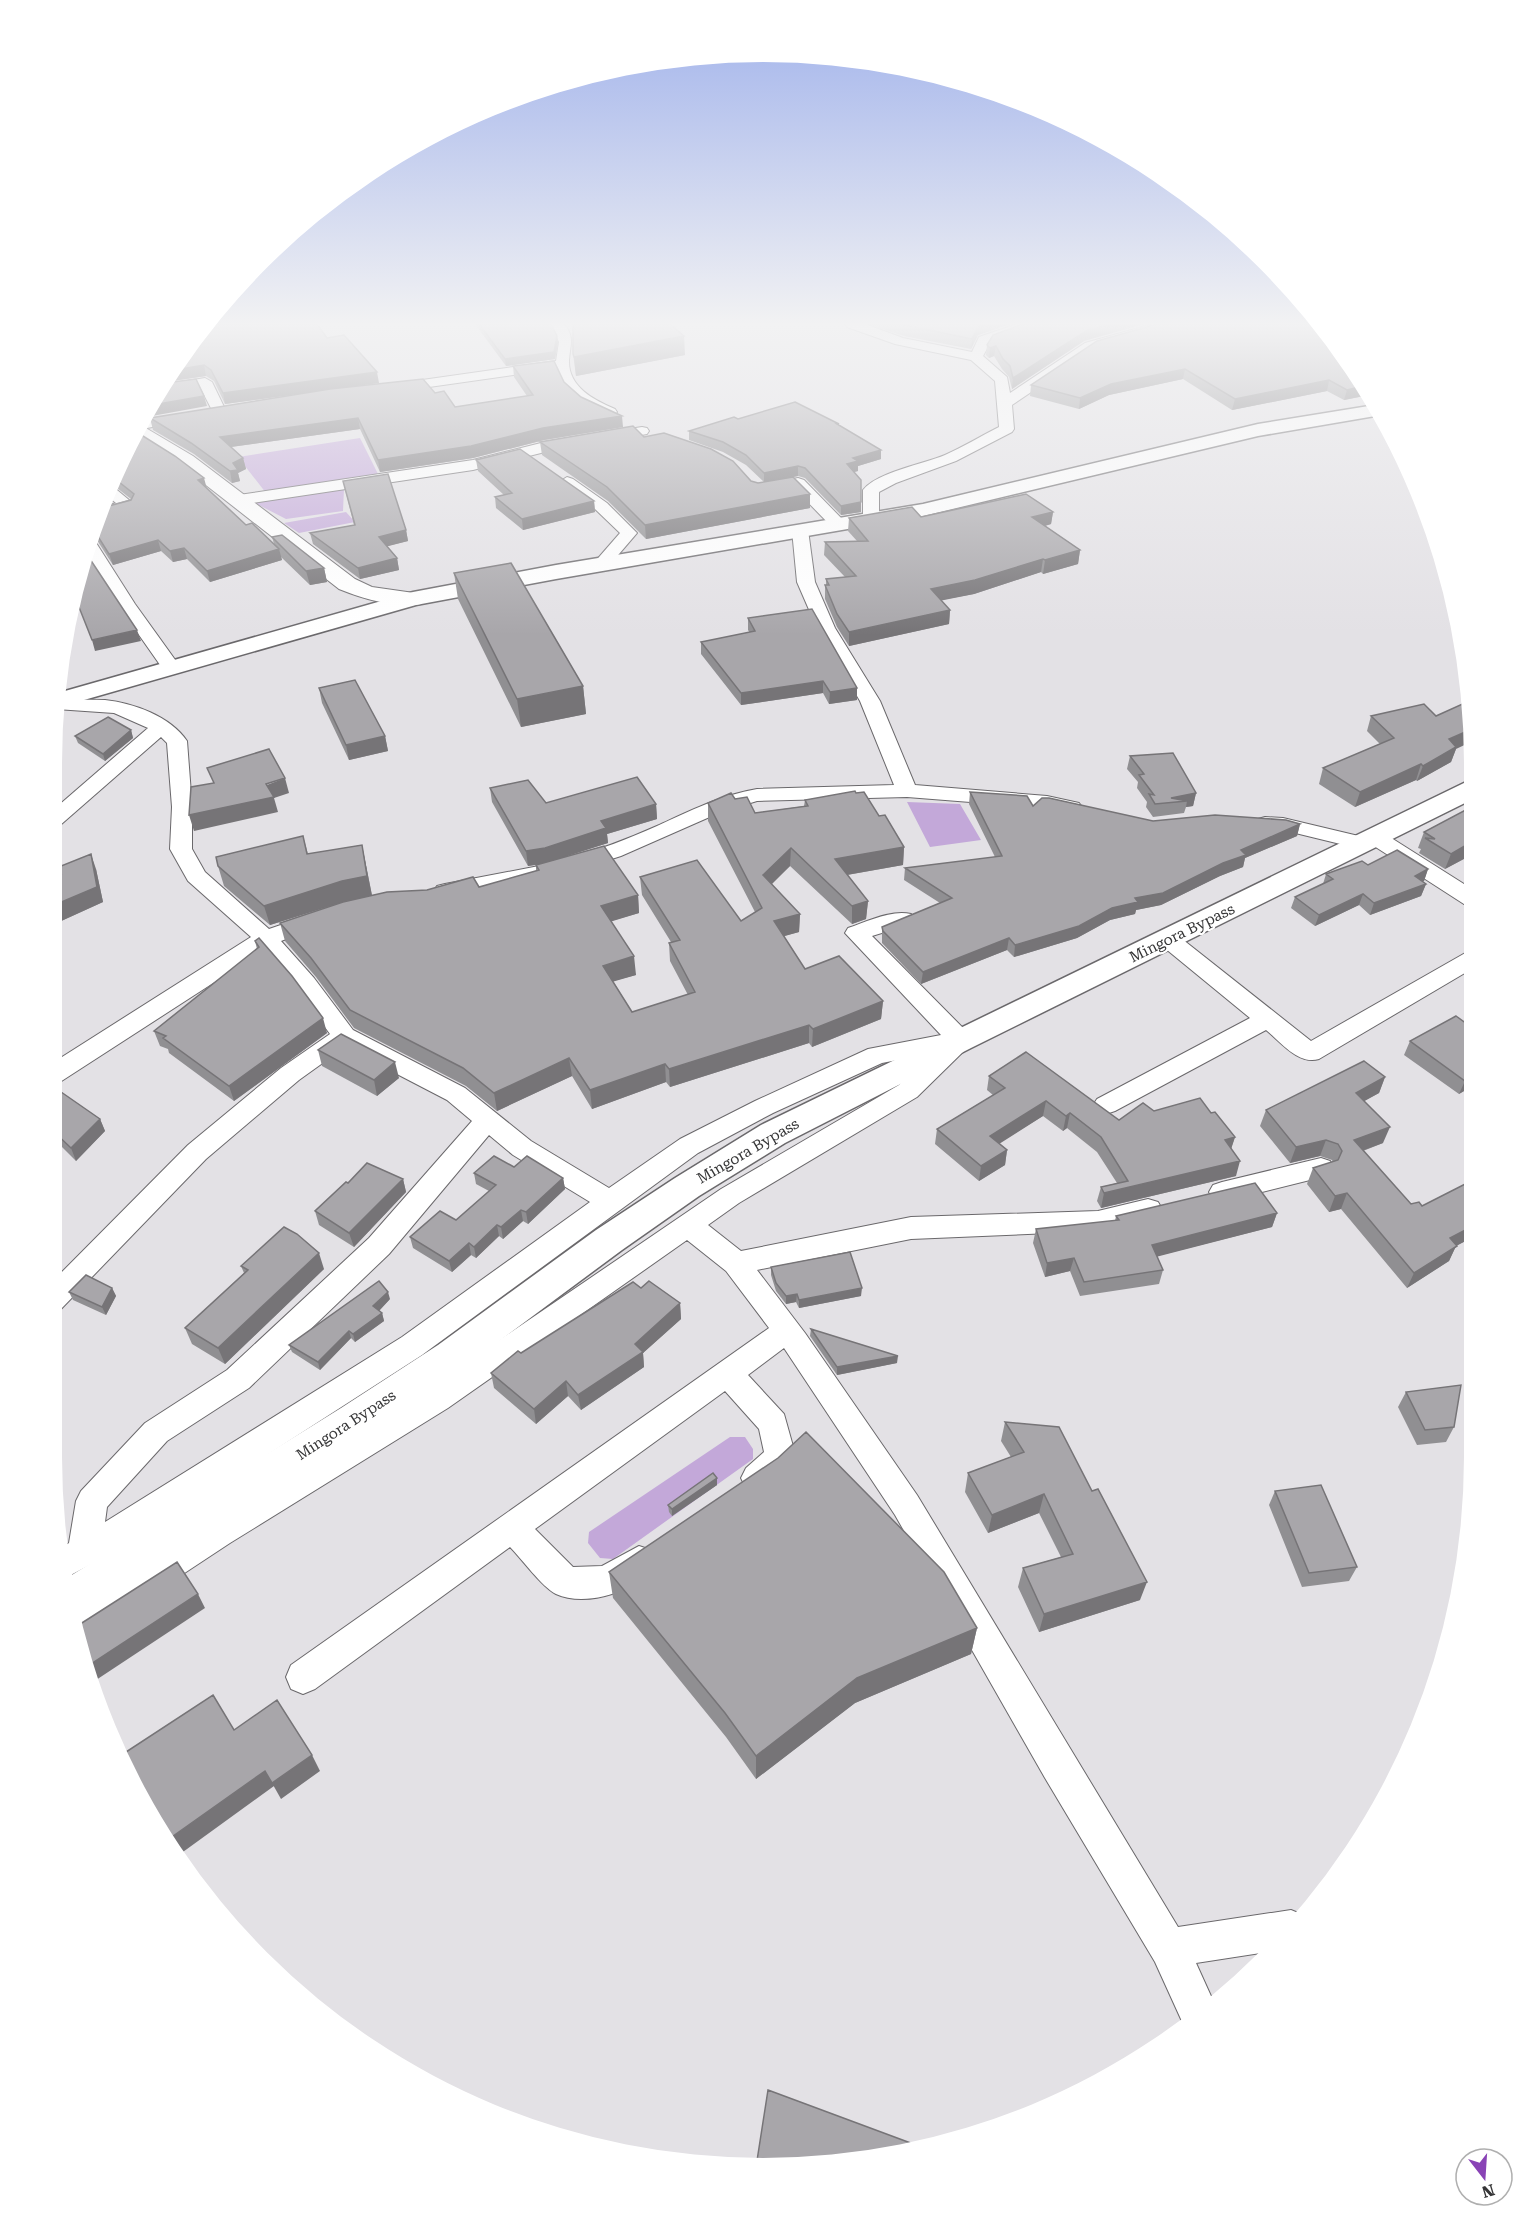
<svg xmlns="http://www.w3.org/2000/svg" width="1526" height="2219" viewBox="0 0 1526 2219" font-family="'Roboto Serif',serif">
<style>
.green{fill:#c3a8d9}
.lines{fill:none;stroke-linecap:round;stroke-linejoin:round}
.minor-casing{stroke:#6a686b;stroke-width:2}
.tertiary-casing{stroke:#6a686b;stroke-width:2}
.secondary-casing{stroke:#6a686b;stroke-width:3}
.trunk-casing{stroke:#6a686b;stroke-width:3}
.minor{fill:#fff;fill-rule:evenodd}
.tertiary{fill:#fff;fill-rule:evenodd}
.secondary{fill:#fff;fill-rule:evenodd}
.trunk{fill:#fff;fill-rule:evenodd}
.wall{fill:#908f92}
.shaded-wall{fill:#767477}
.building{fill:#a8a6aa;stroke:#767477;stroke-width:1.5}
.labels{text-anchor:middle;stroke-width:4.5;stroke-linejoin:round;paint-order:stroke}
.street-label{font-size:15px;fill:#363637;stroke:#fff}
</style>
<rect width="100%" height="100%" fill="#e3e1e5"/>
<path class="green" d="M360,438L379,476L266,493L238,457Z
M344,489L343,511L286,519L253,502Z
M346,512L355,522L299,533L284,523Z
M907,802L960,804L981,840L930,847Z
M730,1437H745L753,1449V1459L613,1559L600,1558L588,1543L589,1532Z"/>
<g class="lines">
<g class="minor-casing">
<path id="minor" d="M550,324H564C575,337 570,345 569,360C568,387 594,400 615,409L617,412L615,415C592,421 562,389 556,369L394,392L387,388L394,384L556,361L559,342Z
M845,324H865L903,338L972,352L979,337L1017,324H1037L1035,327L990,343L983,356L1007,377L1010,393L1085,343L1153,324H1174L1172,327L1095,349L1012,405L1014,429L1012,432L956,461L896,483L879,492V518L871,523L863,518V490C877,472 924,464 945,455C963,447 981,436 999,427L995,381L971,360L895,344L847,327Z
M205,378L212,382L226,411L224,414H214L200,387L157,393L163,385Z
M186,413L193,417L191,420L136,430L140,421Z
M642,427L647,428L649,431L647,434L545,452L473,470L239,505L231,500L239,495L473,460L545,442Z
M567,477L573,479L607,503L637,533L607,568H595L593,564L620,533L595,509L561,485L559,482Z
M798,478L804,480L844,521L846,524L844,527H832L794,488L780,491L772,486L774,483Z
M111,485L135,505L133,508L96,519L100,509L116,503L106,495Z
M800,525L808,530L815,582L835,628L880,701L915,785L1047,796L1079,803L1082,807L1079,811L1072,813L1047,808L907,797L757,801L721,812L621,856L577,870L569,868L566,863L569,858C599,850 628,839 657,826C690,811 721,795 757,789L894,785L860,701L817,628L797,582L792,530Z
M88,537L93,538L135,604L181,668L179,672H165L118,605L84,551Z
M57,697C73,701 89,699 105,700C133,703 170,716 187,741L192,807V849L205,872L269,929L316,913L324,915L327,920L324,925L281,941L314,978L353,1030L465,1088L531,1141L609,1188L680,1139L755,1101L868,1049L941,1035L845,933L848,928C866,922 892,909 911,914L914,919L911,924L872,936L969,1034L972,1040L969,1046L917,1097L739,1203L708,1225L741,1251L911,1217L1098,1211L1148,1199L1158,1202L1162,1209L1158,1216L1098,1231L911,1239L757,1270L805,1333L917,1495L1178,1927L1291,1910L1303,1915L1273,1951L1196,1963L1215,2005L1185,2028L1155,1962L1045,1778L895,1515L784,1348L748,1375L784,1414L796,1457C789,1473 773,1486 757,1492L746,1488L741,1478L746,1468L764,1452L759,1429L725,1391L535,1529L573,1567L602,1566L639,1546L651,1550L655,1561C642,1591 586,1608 556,1594C542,1587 522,1559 510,1547L315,1689L303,1694L291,1689L286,1677L291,1665L769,1328L726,1271L687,1240L448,1408L230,1543L86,1638L76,1642L71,1610L208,1523L426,1390L721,1189L899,1085L932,1053L882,1063L773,1113L698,1153L422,1355L197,1500L95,1562L67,1577L63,1547L69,1543L76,1501L81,1491L145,1423L227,1370L369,1238L472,1121L447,1100L345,1047L299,1080L206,1159L61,1309L51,1312V1283L188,1145L281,1068L330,1034L298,990L264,950L60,1082L51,1085V1064L251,937L188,881L170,849L172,807L167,743L161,737L58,827L51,829V812L148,728L114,713L56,709ZM489,1135L513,1155L590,1202L402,1337L105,1522L107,1507L167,1441L249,1388L389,1254Z
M1265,817L1283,818L1367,838L1369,834L1377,833L1385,834L1475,891V908L1467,906L1374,846L1365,850L1283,830L1258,827L1254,823L1258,819Z
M539,866L547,868L550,873L547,878L445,898L437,896L434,891L437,886L445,884Z
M1169,933L1177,935L1311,1041L1467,952L1475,949V967L1319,1059C1298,1065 1281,1042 1266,1030L1115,1111L1106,1114L1097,1111L1093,1105L1097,1099L1250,1018L1161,945L1158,940L1161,935Z
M1321,1158L1330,1161L1334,1168L1330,1175L1222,1202L1213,1199L1209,1192L1213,1185L1222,1182Z"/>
</g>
<g class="tertiary-casing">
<path id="tertiary" d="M139,424L193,456L355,579L372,587L421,594L424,599L421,604C397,609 361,598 339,589L179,464L133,435Z"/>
</g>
<g class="secondary-casing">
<path id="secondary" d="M1375,405L1381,415L1258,436L923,516L556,579L416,605L56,708L58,693L413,592L556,565L923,504L1258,424Z"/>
</g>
<g class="trunk-casing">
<path id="trunk" d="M1475,780V798L971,1048L785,1143L699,1196L622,1250L464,1367L369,1432L85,1614L73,1619L67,1578L341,1408L438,1345L596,1230L675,1178L761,1125L1466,782Z"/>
</g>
<use href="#minor" class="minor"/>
<use href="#tertiary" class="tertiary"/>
<use href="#secondary" class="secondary"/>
<use href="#trunk" class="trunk"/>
</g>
<path class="wall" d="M210,324L327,338L379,383L338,388L435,393L455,407L527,396L514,377L513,366L564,382L581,397L623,427L544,440L473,458L380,472L360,429L231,447L243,458L246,469L238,473L240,481L232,483L194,454L153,430L150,418L322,391L225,404L214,381L206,376L165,382Z
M475,324H551L558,343L555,359L506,366Z
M867,324H1010L978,335L971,349L904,336Z
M1328,330L1369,395L1344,400L1327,391L1232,410L1183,379L1109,395L1079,409L1030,396L1031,385Z
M1084,341L1012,389L1009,377L1002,369L994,356L989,358L986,355L987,345Z
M573,354L685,355L576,376Z
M738,419L839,425L881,459L858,466V471L854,472L861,512L841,515L805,478L798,476L777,480L810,508L646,539L608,501L542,455L540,442L644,437L751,481L758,483L764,482L746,465L723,452L689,440V431Z
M135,431L207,488L246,525L274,544L272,537L324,568L327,582L310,585L281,557L282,560L210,582L187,559L173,562L161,551L113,565L95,537L88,535L101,508L131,499L112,484Z
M476,460L594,501L595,512L523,530L496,508L495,497L504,495L478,471Z
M343,481L406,530L408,541L387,546L397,558L399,570L360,579L313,544L310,533L354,525Z
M1053,512L1051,524L1045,526L1080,550L1078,564L1043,574L1041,572L974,594L941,600L950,610L949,624L849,646L837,627L825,599V585H826V579L845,577L824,555L825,542L857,541L848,531L849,518L921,517Z
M454,573L583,686L586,714L521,727L458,599Z
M748,618L857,688V700L829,704L823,693L741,705L701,654V642L750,633L748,630Z
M319,688L385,736L388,751L349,760L322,703Z
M1371,716L1456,749L1451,762L1417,781L1416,780L1355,807L1319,784L1323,768L1380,744L1367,731Z
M131,730L133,738L105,761L78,743L75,736Z
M1130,756L1196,793L1193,806L1186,807L1184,813L1153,817L1146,807L1147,802L1137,788L1138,782L1127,769Z
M490,788L546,803L656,804L657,819L607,834L608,843L563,857L638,895L639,913L611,921L636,975L613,981L632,1012L688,995L670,961L669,943L671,942L642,895L640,877L741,921L755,912L708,821V803L735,799L755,813L804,806L805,800L856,793L879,816L904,847L903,865L847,875L868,901L866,919L852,924L790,866L771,884L800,914L799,932L784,936L805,969L883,1001L881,1019L812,1047L809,1043L670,1087L666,1082L592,1109L572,1076L497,1111L466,1086L354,1028L316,977L285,941L280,923L346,901L270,925L224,886L218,866L303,836L308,854L362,845L372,895L479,887L536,871V865L528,866L492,802Z
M970,792L1033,806L1153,821L1300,824L1297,836L1245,858L1243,867L1220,876L1161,905L1136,910L1135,914L1110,920L1077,938L1014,957L1007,950L921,984L882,943V927L940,903L904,880L905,868L995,857L969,804Z
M1475,805V853L1445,869L1419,853L1421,849L1418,848L1424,832Z
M1368,865L1428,869L1424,881H1422L1426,884L1421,896L1370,915L1359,905L1315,926L1291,908L1295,897L1323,884L1326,874Z
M56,868L96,869L103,902L59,922L51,913V878L59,875Z
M255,941L327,1033L234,1101L169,1053L168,1049L160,1046L154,1031L257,949Z
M1475,1030V1086L1474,1085L1459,1094L1404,1055L1410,1041Z
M318,1050L399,1078L377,1096L322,1066Z
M989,1076L1119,1120L1154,1111L1211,1113L1235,1137L1231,1149L1236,1176L1101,1208L1097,1201L1101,1187L1117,1183L1097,1152L1067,1128L1063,1131L1043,1116L999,1143L1007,1150L1005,1165L979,1181L935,1144L937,1129L993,1095L987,1090Z
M1385,1077L1379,1093L1364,1101L1383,1143L1363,1151L1411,1204L1422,1206L1475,1179V1236L1456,1246L1449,1261L1407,1288L1341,1209L1329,1212L1307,1184L1313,1168L1333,1162L1332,1160L1320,1156L1290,1163L1260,1126L1266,1110Z
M51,1085L100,1119L105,1131L76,1161L51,1136Z
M514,1167L563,1178L565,1189L528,1224L523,1221L503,1239L499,1236L476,1258L471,1255L452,1272L413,1248L410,1237L456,1220L489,1191L476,1184L474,1173Z
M403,1179L406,1192L354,1247L319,1225L315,1211L348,1183Z
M1277,1213L1272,1227L1157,1256L1163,1270L1159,1284L1080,1296L1070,1271L1045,1277L1033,1243L1036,1229L1115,1221L1116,1216Z
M241,1266L324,1269L225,1364L192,1344L185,1328L244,1273Z
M771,1267L861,1296L799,1308L796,1302L786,1304L776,1291L771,1275Z
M112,1288L116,1296L106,1315L73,1300L69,1292Z
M641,1288L680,1303L681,1319L643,1353L644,1367L581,1410L568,1396L536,1424L494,1388L491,1373L521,1353Z
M390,1299L379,1311L382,1313L384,1321L355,1342L351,1338L320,1370L292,1352L289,1345Z
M811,1329L897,1363L837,1375L810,1336Z
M1473,1347H1475V1375L1465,1362Z
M1406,1392L1454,1427L1446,1442L1417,1445L1398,1407Z
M1005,1422L1140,1600L1039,1632L1018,1587L1023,1568L1061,1557L1039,1513L988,1533L965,1492L968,1473L1011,1457L1001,1441Z
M717,1478V1485L672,1516L669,1512L668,1505Z
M1275,1491L1357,1567L1349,1581L1302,1587L1269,1505Z
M609,1572L977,1628L971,1654L855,1703L756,1779L726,1737L613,1598Z"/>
<path class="shaded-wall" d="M982,324H1010L978,335L971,349L972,339L979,325Z
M1110,324H1145L1084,341L1012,389L1013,378L1086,331Z
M557,336L558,343L555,359L506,366L505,359Z
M684,336L685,355L576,376L574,357Z
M996,346L994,356L989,358L990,348Z
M204,365L206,376L165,382L175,370Z
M1185,369L1183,379L1109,395L1079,409L1080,398L1111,384Z
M377,372L379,383L225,404L223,393Z
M1329,380L1327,391L1232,410L1235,399Z
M1363,386L1369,395L1344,400L1347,390Z
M204,396L207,406L141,418L147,406Z
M622,416L623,427L544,440L473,458L380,472L378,460L543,428Z
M358,418L360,429L223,448L220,437Z
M881,450V459L858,466V471L846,474L847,464L853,458Z
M243,458L246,469L238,473L240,481L232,483L230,471L233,463Z
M798,466V476L764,483V473Z
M204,478L207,489L198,480Z
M108,492L112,502L101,506Z
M810,494V508L646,539L645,525Z
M594,501L595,512L523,530L522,519Z
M861,502V512L841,515V506Z
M1053,512L1051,524L1030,530L1032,517Z
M406,530L408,541L381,548L379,537Z
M158,540L161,551L113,565L109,554Z
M184,548L187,559L173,562L170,551Z
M279,549L282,560L210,582L207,571Z
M1080,550L1078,564L1043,574L1045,560Z
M397,558L399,570L360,579L358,568Z
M1043,559L1041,572L974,594L929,603L931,589Z
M324,568L327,582L310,585L306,571Z
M950,610L949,624L849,646V632Z
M137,630L141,641L95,651L92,640Z
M823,681V693L741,705V693Z
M583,686L586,714L521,727L517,699Z
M857,688V700L829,704L830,692Z
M1472,729L1473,741L1456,749L1451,762L1417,781L1423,766L1449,739Z
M131,730L133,738L105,761L103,754Z
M385,736L388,751L349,760L346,745Z
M1421,764L1416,780L1355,807L1360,792Z
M285,778L289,793L274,798L278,812L194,831L189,815Z
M1196,793L1193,806L1186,807L1187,801L1171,798Z
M656,804L657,819L607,834L608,843L546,863L528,866L526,851L601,821Z
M1300,824L1297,836L1245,858L1243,867L1220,876L1161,905L1136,910L1135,914L1110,920L1077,938L1014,957L1015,945L1135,898Z
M1475,840V853L1445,869L1451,854Z
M362,845L372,896L346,901L270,925L264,906Z
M904,847L903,865L835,877V859Z
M791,848L790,866L763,893V875Z
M91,854L96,869L103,902L59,922L52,906Z
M1428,869L1424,881L1411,888L1415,876Z
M1426,884L1421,896L1370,915L1374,903Z
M1363,894L1359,905L1315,926L1319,915Z
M638,895L639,913L603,924L601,906Z
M868,901L866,919L852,924V906Z
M800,914L799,932L774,939V921Z
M1009,938L1007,950L921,984L923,972Z
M634,956L636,975L605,984L603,966Z
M883,1001L881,1019L812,1047L813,1029Z
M323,1018L327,1033L234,1101L229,1086Z
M809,1025V1043L670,1087L669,1069Z
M569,1058L572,1076L497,1111L494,1093Z
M395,1062L399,1078L377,1096L374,1080Z
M665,1064L666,1082L592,1109L590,1090Z
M1475,1075V1082L1474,1085L1459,1094L1465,1081Z
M1385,1077L1379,1093L1350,1109L1356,1093Z
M1046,1101L1043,1116L988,1151L990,1136Z
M1070,1113L1067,1128L1063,1131L1066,1116Z
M100,1119L105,1131L76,1161L71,1148Z
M1390,1127L1383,1143L1348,1156L1354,1140Z
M1235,1137L1230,1152L1225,1140Z
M1326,1140L1320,1156L1290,1163L1296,1147Z
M1007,1150L1005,1165L979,1181L981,1166Z
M1240,1161L1236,1176L1101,1208L1104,1193Z
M563,1178L565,1189L528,1224L526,1212Z
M403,1179L406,1192L354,1247L349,1233Z
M1347,1193L1341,1209L1329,1212L1335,1196Z
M521,1210L523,1221L503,1239L501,1227Z
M1277,1213L1272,1227L1148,1259L1152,1245Z
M497,1225L499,1236L476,1258L474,1247Z
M1475,1225V1236L1456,1246L1449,1261L1407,1288L1414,1273L1450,1238Z
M469,1243L471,1255L452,1272L449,1261Z
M319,1253L324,1269L225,1364L218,1348Z
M1074,1258L1070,1271L1045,1277L1047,1263Z
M58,1261L62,1269L51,1280V1268Z
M112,1288L116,1296L106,1315L102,1307Z
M862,1288L861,1296L799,1308V1300Z
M388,1292L390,1299L376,1314L373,1306Z
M797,1294L796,1302L786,1304V1296Z
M680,1303L681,1319L643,1353L644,1367L581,1410L578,1395Z
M382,1313L384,1321L355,1342L353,1334Z
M349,1331L351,1338L320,1370L318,1362Z
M898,1356L897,1363L837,1375V1367Z
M566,1381L568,1396L536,1424L534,1409Z
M717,1478V1485L672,1516V1509Z
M1044,1494L1039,1513L988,1533L992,1515Z
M1147,1582L1140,1600L1039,1632L1044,1614Z
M198,1594L205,1608L90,1684L85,1668Z
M977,1628L971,1654L855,1703L756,1779V1756L857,1678Z
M312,1755L320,1771L281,1799L272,1783Z
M265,1771L274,1786L176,1857L171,1851L166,1841Z"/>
<path class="building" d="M210,324H317L327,338L344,335L377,372L223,393L211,370L204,365L175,370Z
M479,324H551L557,336L554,352L505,359Z
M573,324H670L684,336L574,357L573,354Z
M899,324H982L979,325L972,339Z
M1023,324H1110L1086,331L1013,378L1010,366L1003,359L996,346L990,348L987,345L993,335Z
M1157,324H1323L1328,330L1363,386L1347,390L1329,380L1235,399L1185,369L1111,384L1080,398L1031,385L1097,341Z
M554,361L564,382L581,397L622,416L543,428L471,446L378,460L358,418L220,437L243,458L233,463L238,470L230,471L191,443L150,418L330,389L423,379L435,393L444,391L455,407L533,395L513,366Z
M196,379L204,396L147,406L165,383Z
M795,402L839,424H837L881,450L853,458L858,461L847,464L861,480V502L841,506L805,468L798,466L764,473L746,455L723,442L689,431L734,417L738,419Z
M633,426L644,437L664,433L711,449L733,461L751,481L758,483L793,477L810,494L645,525L607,487L540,442Z
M135,431L175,456L204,478L198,480L246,525L252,523L279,549L207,571L184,548L170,551L158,540L109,554L92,527L101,508L131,500L134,494L114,478Z
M520,449L594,501L522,519L495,497L512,493L476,460Z
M388,474L406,530L379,537L397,558L358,568L310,533L355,525L343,481Z
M1026,494L1053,512L1032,517L1080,550L1045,560L1043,559L975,580L931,589L950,610L849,632L837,614L825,585H829L826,579L856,576L825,542L868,541L849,518L912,507L921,517Z
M282,535L324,568L306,571L272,537Z
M84,550L137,630L92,640L73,592Z
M511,563L583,686L517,699L454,573Z
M812,609L857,688L830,692L823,681L741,693L701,642L755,631L748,618Z
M355,680L385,736L346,745L319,688Z
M1469,701L1472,729L1449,739L1456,747L1423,766L1421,764L1360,792L1323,768L1394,738L1371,716L1424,704L1436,716Z
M108,717L131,730L103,754L75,736Z
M269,749L285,778L266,784L274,797L189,815L191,787L214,783L207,768Z
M1173,753L1196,793L1171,798L1187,801L1155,804L1149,794L1154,795L1139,775L1144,774L1130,756Z
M637,777L656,804L601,821L606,828L545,848L526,851L490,788L528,780L546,803Z
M855,791L856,793L864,792L879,816L885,815L904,847L835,859L868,901L852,906L791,848L763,875L800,914L774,921L805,969L839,956L883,1001L813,1029L809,1025L669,1069L665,1064L590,1090L569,1058L494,1093L463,1068L350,1010L311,958L280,923L343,902L387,892L427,890L473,877L479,887L539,870L536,865L604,846L638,895L601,906L634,956L603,966L632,1012L695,992L669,943L680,940L640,877L697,860L741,921L762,908L708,803L731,793L735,799L747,797L755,813L808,806L805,800Z
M970,792L1027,796L1033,806L1042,798H1049L1153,821L1215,815L1286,820L1300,824L1241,850L1246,855L1223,863L1163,893L1135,898L1138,902L1112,908L1079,926L1015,945L1009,938L923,972L883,931L882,927L952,898L905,868L1002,856Z
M1475,805V840L1451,854L1425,838L1435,839L1424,832Z
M303,836L307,854L362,845L367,876L342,881L264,906L218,866L216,857Z
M1397,850L1428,869L1415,876L1426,884L1374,903L1363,894L1319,915L1295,897L1333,879L1326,874L1362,861L1368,865Z
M91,854L97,887L52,906L51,904V878L61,874L56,868Z
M259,938L292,976L323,1018L229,1086L163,1038L166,1036L154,1031L259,947L255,941Z
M1456,1016L1475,1030V1075L1465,1081L1410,1041Z
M341,1034L395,1062L374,1080L318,1050Z
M1026,1052L1119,1120L1143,1103L1154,1111L1200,1098L1211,1113L1215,1112L1235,1137L1225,1140L1240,1161L1104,1193L1101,1187L1128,1181L1101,1137L1070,1113L1066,1116L1046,1101L990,1136L1007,1150L981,1166L937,1129L1005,1088L989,1076Z
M1364,1061L1385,1077L1356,1093L1390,1127L1354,1140L1411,1204L1419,1202L1422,1206L1475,1179V1225L1450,1238L1457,1246L1414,1273L1347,1193L1335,1196L1313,1168L1338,1160L1342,1151L1338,1144L1326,1140L1296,1147L1266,1110Z
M51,1085L100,1119L71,1148L51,1129Z
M494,1156L514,1167L527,1156L563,1178L526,1212L521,1210L501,1227L497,1225L474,1247L469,1243L449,1261L410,1237L440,1211L456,1220L496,1185L474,1173Z
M367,1163L403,1179L349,1233L315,1211L346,1182L348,1183Z
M1255,1183L1277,1213L1152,1245L1163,1270L1084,1282L1074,1258L1047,1263L1036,1229L1119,1220L1116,1216Z
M284,1227L297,1234L319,1253L218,1348L185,1328L248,1270L241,1266Z
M850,1252L862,1288L799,1300L797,1294L786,1296L776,1283L771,1267Z
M51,1257L58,1261L51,1268Z
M86,1275L112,1288L102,1307L69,1292Z
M379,1281L388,1292L373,1306L382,1313L353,1334L349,1331L318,1362L289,1345Z
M649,1281L680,1303L635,1344L643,1352L578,1395L566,1381L534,1409L491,1373L518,1351L521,1353L633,1282L641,1288Z
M811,1329L898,1356L837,1367Z
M1461,1385L1454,1427L1425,1430L1406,1392Z
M1005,1422L1059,1427L1092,1491L1098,1489L1147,1582L1044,1614L1023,1568L1073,1554L1044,1494L992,1515L968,1473L1024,1452Z
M806,1432L944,1572L977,1628L857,1678L756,1756L725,1713L609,1572L778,1458Z
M713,1473L717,1478L672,1509L668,1505Z
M1321,1485L1357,1567L1309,1573L1275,1491Z
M177,1562L198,1594L85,1668L75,1641L74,1628Z
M213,1695L234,1730L277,1700L312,1755L272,1783L265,1771L166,1841L115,1747L123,1754Z
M768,2090L916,2145L922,2148L902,2154L763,2168L756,2167Z"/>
<linearGradient id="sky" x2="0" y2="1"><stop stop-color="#9fb1eb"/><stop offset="0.51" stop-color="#f2f2f3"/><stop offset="1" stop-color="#f2f2f3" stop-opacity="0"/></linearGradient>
<rect width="1526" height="635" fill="url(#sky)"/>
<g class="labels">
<g class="street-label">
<text transform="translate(1182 933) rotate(-26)" y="5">Mingora Bypass</text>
<text transform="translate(748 1151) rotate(-30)" y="5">Mingora Bypass</text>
<text transform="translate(346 1425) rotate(-33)" y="5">Mingora Bypass</text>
</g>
</g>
<path d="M0 0H1526V2219H0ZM763 62H763A701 701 0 0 1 1464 763V1457A701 701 0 0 1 763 2158H763A701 701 0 0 1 62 1457V763A701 701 0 0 1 763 62Z" fill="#fff" fill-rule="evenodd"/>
<g transform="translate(1484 2177) rotate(163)"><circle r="28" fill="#ffffff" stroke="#afafaf" stroke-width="1.5"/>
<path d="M0-4.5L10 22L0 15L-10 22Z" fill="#8943b6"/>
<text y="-9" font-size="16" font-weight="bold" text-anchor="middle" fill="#363637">N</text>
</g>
</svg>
